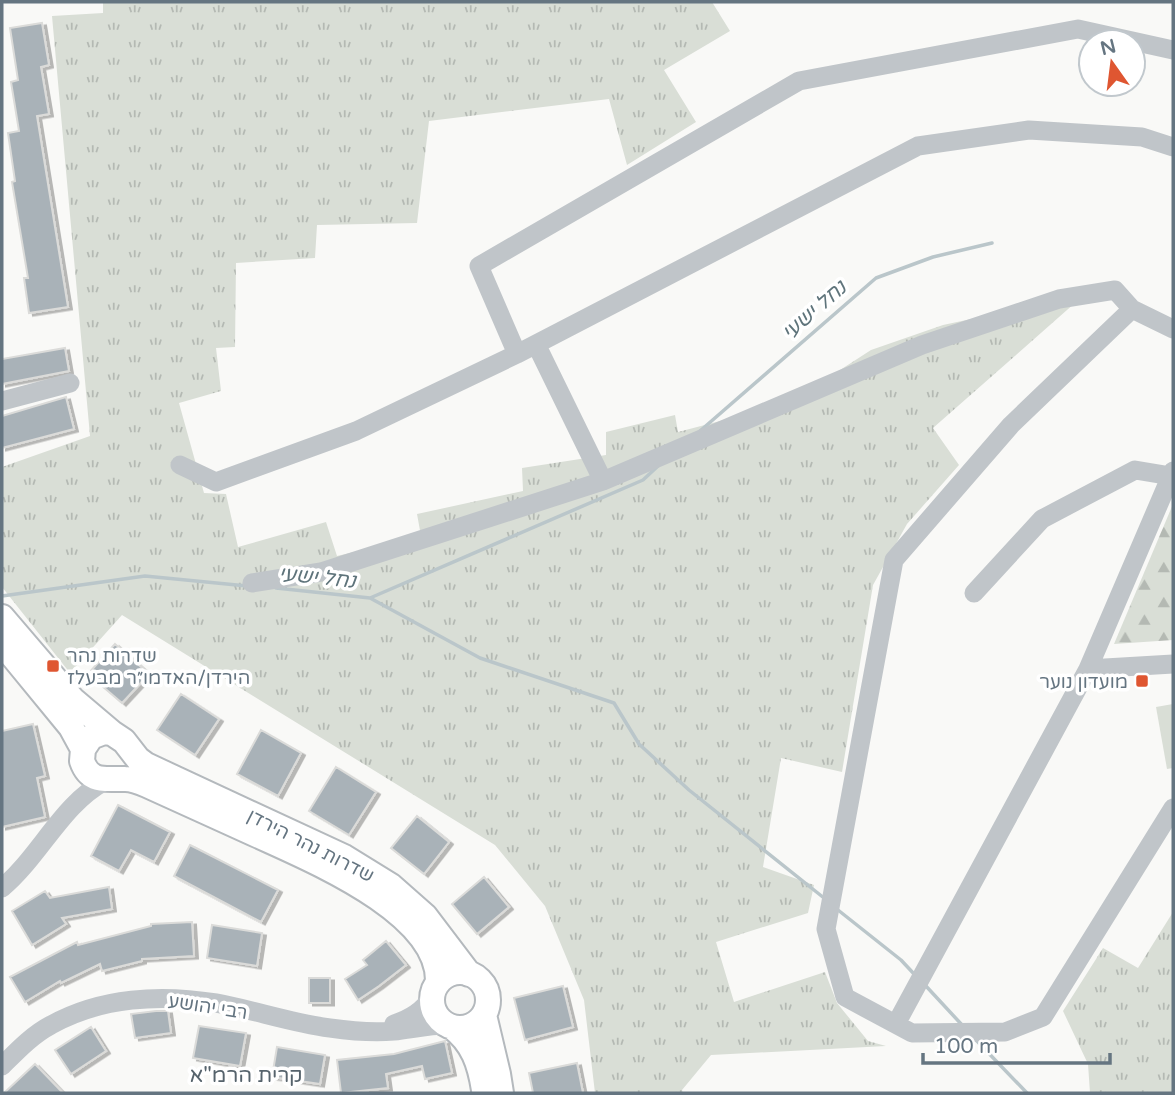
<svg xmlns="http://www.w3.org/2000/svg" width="1175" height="1095" viewBox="0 0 1175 1095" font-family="'Varela Round','Noto Sans Hebrew',sans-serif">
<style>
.grass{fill:url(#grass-tufts)}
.forest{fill:url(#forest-firs)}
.park{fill:#d9ded6}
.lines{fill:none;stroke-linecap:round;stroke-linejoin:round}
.stream{stroke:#bac6ca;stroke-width:3.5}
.building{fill:#a9b2b8;stroke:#dbdbd9;stroke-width:2;filter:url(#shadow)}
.major-casing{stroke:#b4b9bd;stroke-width:28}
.minor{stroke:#c0c5c9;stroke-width:19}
.major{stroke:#fff;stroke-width:24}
.poi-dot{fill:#df5631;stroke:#fff;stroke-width:2.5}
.labels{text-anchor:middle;stroke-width:7;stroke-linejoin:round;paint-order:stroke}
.poi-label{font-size:19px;fill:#657581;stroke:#fff;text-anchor:start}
.street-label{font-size:19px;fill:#657581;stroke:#fff}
.water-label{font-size:21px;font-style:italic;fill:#5f747b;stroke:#fff}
.neighbourhood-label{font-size:21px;fill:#56636c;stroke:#fff}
</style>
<defs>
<pattern id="grass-tufts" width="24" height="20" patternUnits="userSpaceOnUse" patternTransform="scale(1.75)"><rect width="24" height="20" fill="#d9ded6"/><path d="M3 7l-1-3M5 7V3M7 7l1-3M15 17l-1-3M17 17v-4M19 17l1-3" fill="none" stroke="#b4b9b3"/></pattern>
<pattern id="forest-firs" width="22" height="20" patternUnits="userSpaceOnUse" patternTransform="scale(1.75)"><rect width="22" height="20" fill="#d9ded6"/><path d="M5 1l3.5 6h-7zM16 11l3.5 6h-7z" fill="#b4b9b3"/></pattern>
<filter id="shadow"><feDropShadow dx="4" dy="2.5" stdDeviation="0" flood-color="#0004"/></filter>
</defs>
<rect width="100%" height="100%" fill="#f9f9f7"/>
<path class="grass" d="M103,2H712L730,31L664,70L696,122L627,165L609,99L429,121L417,223L317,225L315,258L236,263L235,347L216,348L221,391L179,403L204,493L226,494L238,547L326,522L337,556L421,536L417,514L523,491L522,468L606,455V432L675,415L678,432L789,403L871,350L943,325L1084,295L933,428L959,465L907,524L873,585L842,772L781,758L763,867L814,885L808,913L716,942L734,1002L825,972L837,1003L868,1041L886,1046L711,1055L682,1090L683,1093H595L584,1000L545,906L495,845L122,615L70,673L2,587V467L90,436L52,16L103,13Z
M1173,912V1093H1090L1088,1064L1063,1011L1103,948L1138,968Z"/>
<path class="forest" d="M1173,504V640L1114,644Z"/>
<path class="park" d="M1173,704V768L1167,769L1156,707Z"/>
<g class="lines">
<path class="stream" d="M700,431L876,278L933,257L992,243
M276,588L370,598L643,480L658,466
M2,596L145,576L247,586
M370,598L480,658L614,703L639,744L689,790L824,898
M838,910L901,960L915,975
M925,985L963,1026
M975,1039L1027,1093"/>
</g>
<path class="building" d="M42,23L49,65L41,67L49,114L37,116L68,307L29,313L24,278H28L12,182L15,181L8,133L19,131L11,82L18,80L10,28Z
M65,348L69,371L2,384V359Z
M66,397L74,429L2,448V416Z
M115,644L149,674L122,703L88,674Z
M181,694L219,719L195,755L157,730Z
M33,724L45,776L37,778L45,817L2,827V731Z
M261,730L301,753L278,796L237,774Z
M336,767L376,792L349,835L309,811Z
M118,805L170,832L154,862L131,850L119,871L91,856Z
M417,816L449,842L424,874L391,848Z
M190,845L278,890L261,922L174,876Z
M484,877L509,907L477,934L452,904Z
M109,887L112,909L62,918L66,924L32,945L12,911L45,891L50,898Z
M192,922L194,956L142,959V961L102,971L100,964L61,983L60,981L25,1002L10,977L77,942L78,945L151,926V924Z
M212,925L262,933L257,966L207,958Z
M386,941L406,965L379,986L358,1000L345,979L367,965L363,960Z
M309,978H330V1003H309Z
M563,986L573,1027L525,1040L514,998Z
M156,1011H168L171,1033L135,1038L131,1014Z
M199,1026L246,1033L240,1066L193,1058Z
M91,1027L106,1051L71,1074L55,1050Z
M445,1041L452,1073L425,1079L422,1066L386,1074L388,1088L341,1093L337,1060L394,1054Z
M277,1047L325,1055L320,1084L272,1077Z
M577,1063L583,1093H533L529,1073Z
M35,1064L63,1093H4Z"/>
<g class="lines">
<g class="major-casing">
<path id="major" d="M2,617L73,700L112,733
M2,643L71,727L83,749
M432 1000a28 28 0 1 1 56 0a28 28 0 1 1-56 0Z
M438,983C441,912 309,859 255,834C219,818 183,801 147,785C140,782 133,779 125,779C106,778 90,784 82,761L83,749L91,737L104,732L112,733L124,741L138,759L146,765L344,857L391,886L425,916L469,974
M484,1015L498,1074L501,1093
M452,1027C473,1043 480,1064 484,1090"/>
</g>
<path class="minor" d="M1132,309L1011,425L894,560L826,929L845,997L912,1033L1005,1032L1043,1017L1173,808
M536,344L603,481
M517,354L479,266L799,81L1078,29L1173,50
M2,401L70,383
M180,465L216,482L356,431L517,354L918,146L1029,130L1142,137L1173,147
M252,583L321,572L603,481L922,345L1059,299L1115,290L1132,309L1173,329
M974,593L1042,519L1135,470L1171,476
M1088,669L1173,664
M2,888C40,856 62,804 105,781
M394,1024C410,1019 423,1011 432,997
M896,1024L1088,669L1173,471
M2,1066C17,1051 32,1035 51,1025C101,997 161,994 216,1003C254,1010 292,1023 330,1028C351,1031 373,1033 394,1031C412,1029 429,1025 447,1025"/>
<use href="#major" class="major"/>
</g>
<g class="poi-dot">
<rect x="46" y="659" width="14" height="14" rx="3.5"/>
<rect x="1135" y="674" width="14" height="14" rx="3.5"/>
</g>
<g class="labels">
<g class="poi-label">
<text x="67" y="662">שדרות נהר<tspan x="67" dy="22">הירדן/האדמו״ר מבעלז</tspan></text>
<text x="1128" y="688" text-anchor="end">מועדון נוער</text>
</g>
<g class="street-label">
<text transform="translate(311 845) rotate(27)" y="7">שדרות נהר הירדן</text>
<text transform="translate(208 1006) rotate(9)" y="7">רבי יהושע</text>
</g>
<g class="water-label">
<text transform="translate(814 310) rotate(-41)" y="7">נחל ישעי</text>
<text transform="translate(317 577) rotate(6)" y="7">נחל ישעי</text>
</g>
<g class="neighbourhood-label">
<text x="246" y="1082">קרית הרמ"א</text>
</g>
</g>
<rect width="1175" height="1095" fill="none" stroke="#657581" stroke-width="7"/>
<g transform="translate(1112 63) rotate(346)"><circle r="33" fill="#ffffff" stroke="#c1c8cd" stroke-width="2"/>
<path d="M0-5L12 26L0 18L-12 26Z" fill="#df5631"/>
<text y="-10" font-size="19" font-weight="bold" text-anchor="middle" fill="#657581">N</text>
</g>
<path d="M923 1053v10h187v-10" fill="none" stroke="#657581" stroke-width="3.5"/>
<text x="934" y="1053" font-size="21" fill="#657581" stroke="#ffffff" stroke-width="5" paint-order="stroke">100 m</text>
</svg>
